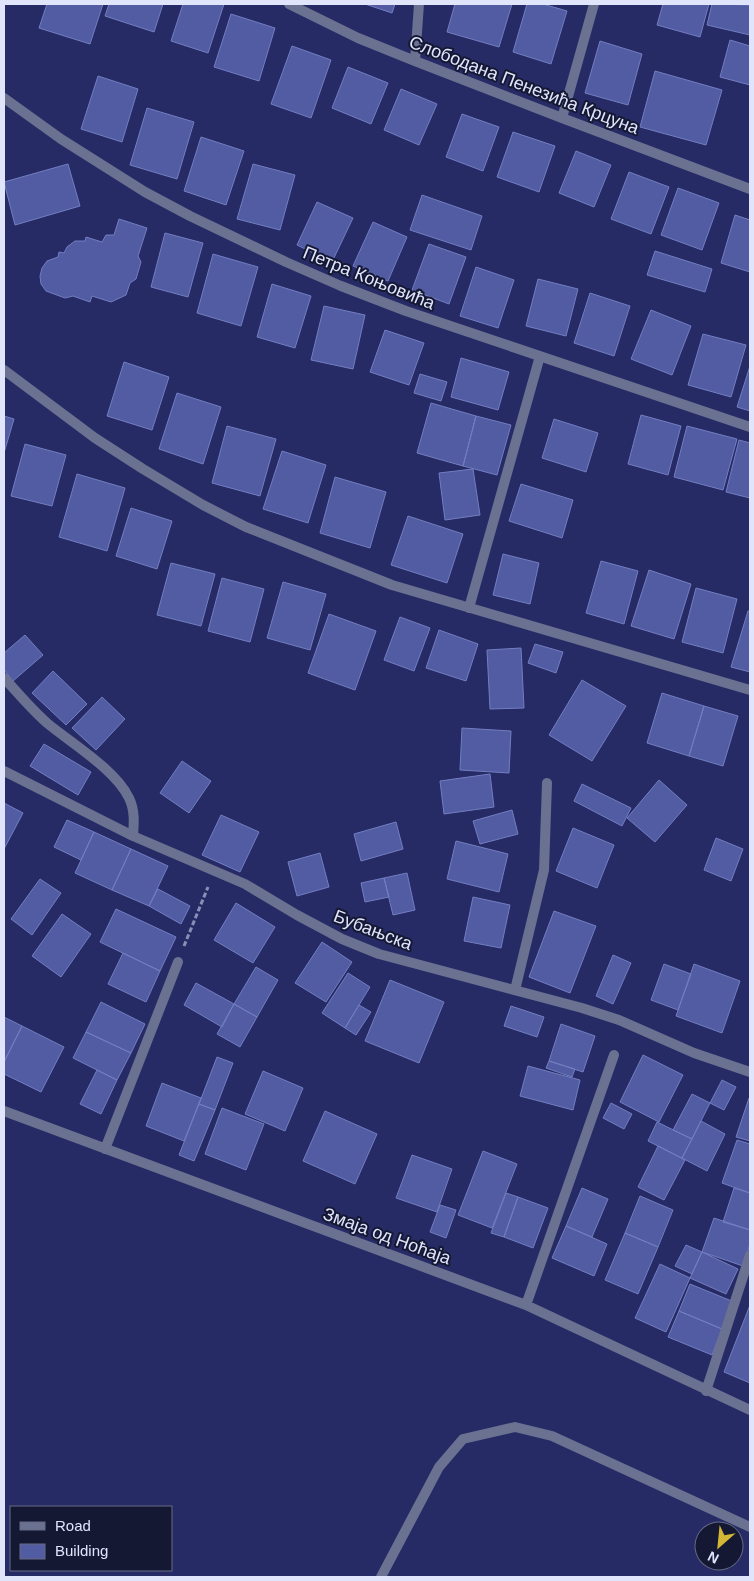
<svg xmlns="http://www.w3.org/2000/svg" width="754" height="1581" viewBox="0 0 754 1581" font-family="Arial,sans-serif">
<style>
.building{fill:#525ca3;stroke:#737ec1}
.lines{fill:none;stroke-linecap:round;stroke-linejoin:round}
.path{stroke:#898eb6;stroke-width:3;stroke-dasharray:5 2.5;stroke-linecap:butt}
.lane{stroke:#6a7191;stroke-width:10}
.street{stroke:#6a7191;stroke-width:10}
.labels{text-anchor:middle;stroke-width:4;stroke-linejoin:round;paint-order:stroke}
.street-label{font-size:18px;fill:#e0e5fc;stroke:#151832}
</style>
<rect width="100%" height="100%" fill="#262b66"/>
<path class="building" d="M47,4H103L90,44L39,28Z
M109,4H163L154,32L105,16Z
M183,4H224L208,53L171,41Z
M365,4H395L392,13Z
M455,4H512L499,47L447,32Z
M527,4H543L567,11L551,64L513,52Z
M663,4H709L700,37L657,25Z
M712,4L750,5V35L707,25Z
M231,14L275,28L259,81L214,67Z
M730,40L750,46V85L720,77Z
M600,41L642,54L628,105L585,93Z
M292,46L331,60L311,118L271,104Z
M348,67L388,83L371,124L332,108Z
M655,71L722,90L706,145L640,127Z
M98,76L138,89L122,142L81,129Z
M401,89L437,104L419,145L384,130Z
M147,108L194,122L177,179L130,165Z
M462,114L499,127L483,171L446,157Z
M513,132L555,146L539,192L497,177Z
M201,137L244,151L226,205L184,191Z
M576,151L611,165L594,207L559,193Z
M68,164L80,206L15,225L4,182Z
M253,164L295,175L280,230L237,219Z
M629,172L669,187L651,234L611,219Z
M678,188L719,203L702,250L661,235Z
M422,195L482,216L471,250L410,230Z
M317,202L353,218L332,262L297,245Z
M735,215L750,220V272L721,263Z
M119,219L147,228L138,256L141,262L136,279L130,283L126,295L111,302L92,296L90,302L73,296L65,298L46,291L41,284L40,276L42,268L47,261L58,257L59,252L64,253L67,247L75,241H85L86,237L102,242L106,235H114Z
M373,222L407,237L388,281L353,266Z
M165,233L203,243L188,297L151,287Z
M429,244L466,257L449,304L412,290Z
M655,251L712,269L705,292L647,275Z
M213,254L258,267L241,326L197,313Z
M476,267L514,280L498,328L460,316Z
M538,279L578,289L566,336L526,326Z
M272,284L311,296L295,348L257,337Z
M590,293L630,306L614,356L574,343Z
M324,306L365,315L353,369L311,360Z
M651,310L691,326L672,375L631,359Z
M385,330L424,343L409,385L370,372Z
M703,334L746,345L731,397L688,385Z
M461,358L509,372L498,410L451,397Z
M124,362L169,377L152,430L107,416Z
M750,366V411L737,407Z
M420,374L447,382L441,401L414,393Z
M177,393L221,407L203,464L159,449Z
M431,403L476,416L463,466L417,453Z
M641,415L681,426L668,475L628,464Z
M4,416L14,419L4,453Z
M476,416L511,425L497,475L463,466Z
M554,419L598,433L586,472L542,458Z
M227,426L276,439L260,496L212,483Z
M687,426L737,439L723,490L674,477Z
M739,440L750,443V498L726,492Z
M25,444L66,455L52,506L11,496Z
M282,451L326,465L308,523L263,509Z
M473,469L480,515L445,520L439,473Z
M77,474L125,488L107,551L59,537Z
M335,477L386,492L370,548L320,533Z
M521,484L573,500L562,538L509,521Z
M131,508L172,521L157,569L116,556Z
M408,516L463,534L447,583L391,565Z
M503,554L539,563L530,604L493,595Z
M601,561L638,571L624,624L586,613Z
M171,563L215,574L201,626L157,615Z
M649,570L691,584L674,639L631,626Z
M222,578L264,589L250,642L208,631Z
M283,582L326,594L310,650L267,638Z
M696,588L737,599L723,653L682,642Z
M748,611H750V672L731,667Z
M329,614L376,631L355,690L308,673Z
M400,617L430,628L414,671L384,660Z
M439,630L478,644L466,681L426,668Z
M25,635L43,655L13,681L4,670V653Z
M535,644L563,652L556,673L528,663Z
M521,648L524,708L490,709L487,650Z
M53,671L87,704L66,725L32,693Z
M582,680L626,706L592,761L549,735Z
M662,693L704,706L689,756L647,743Z
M102,697L125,719L96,750L72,728Z
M704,706L738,716L723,766L689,756Z
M462,728L511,731L509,773L460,770Z
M44,744L91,772L78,795L30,766Z
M182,761L211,781L189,813L160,793Z
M490,774L494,807L444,814L440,781Z
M659,780L687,805L655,842L627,818Z
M582,784L631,808L622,826L574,801Z
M4,803L23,813L4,849Z
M512,810L518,834L480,844L473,821Z
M221,815L259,832L240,872L202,855Z
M67,820L94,832L81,860L54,847Z
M396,822L403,849L361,861L354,834Z
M573,828L614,845L597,888L556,871Z
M94,832L131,849L112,890L75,873Z
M716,838L743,849L731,881L704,870Z
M456,841L508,854L499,892L447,879Z
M131,849L168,866L149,906L112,890Z
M320,853L329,887L297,896L288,862Z
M407,873L415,910L393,915L384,878Z
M384,878L389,897L365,902L361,883Z
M40,879L61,893L32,935L11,919Z
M158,889L190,906L181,924L149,906Z
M473,897L510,905L501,948L464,941Z
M236,903L275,927L253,963L214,940Z
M116,909L176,937L160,971L100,942Z
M554,911L596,926L570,993L529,977Z
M62,914L91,934L61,977L32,956Z
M322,942L352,962L326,1002L295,983Z
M123,953L160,971L146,1002L108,984Z
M613,955L631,963L613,1004L596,996Z
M664,964L691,974L678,1010L651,1000Z
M694,964L740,981L722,1033L676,1016Z
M256,967L278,980L257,1017L234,1004Z
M348,973L370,987L345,1028L322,1013Z
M390,980L444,1002L419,1063L365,1041Z
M196,983L234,1004L222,1027L184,1005Z
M101,1002L145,1024L131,1053L86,1032Z
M234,1004L257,1017L240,1047L217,1034Z
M359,1005L371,1012L356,1035L345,1028Z
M511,1006L544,1017L537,1037L504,1026Z
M4,1017L22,1026L4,1062Z
M561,1024L595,1036L583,1072L549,1061Z
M22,1026L64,1047L41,1092L4,1074V1062Z
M86,1032L131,1053L117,1080L73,1058Z
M643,1055L683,1075L659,1122L620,1102Z
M217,1057L233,1063L215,1110L199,1104Z
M549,1061L575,1069L572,1077L546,1068Z
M528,1066L580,1080L573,1110L520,1096Z
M97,1070L117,1080L101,1114L80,1104Z
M263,1071L303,1088L285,1131L245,1114Z
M722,1080L736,1087L724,1110L710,1103Z
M162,1083L201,1098L184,1141L146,1126Z
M692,1094L710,1103L692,1139L673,1130Z
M749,1098H750V1141L736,1137Z
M611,1103L632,1114L624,1129L603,1118Z
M199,1104L215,1110L194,1161L179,1155Z
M222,1108L264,1124L246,1170L205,1154Z
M325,1111L377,1134L355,1184L303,1161Z
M701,1121L725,1134L707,1171L682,1158Z
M657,1122L692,1139L682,1158L648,1141Z
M737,1140L750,1144V1193L722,1183Z
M658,1146L685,1160L664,1200L638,1187Z
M483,1151L517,1164L492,1228L458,1215Z
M412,1155L452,1169L437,1212L396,1198Z
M582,1188L608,1199L592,1237L566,1226Z
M734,1188L750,1193V1230L723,1222Z
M506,1193L518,1197L504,1237L491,1233Z
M640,1196L673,1210L658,1247L625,1233Z
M518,1197L548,1208L533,1248L504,1237Z
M440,1205L456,1210L446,1238L430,1232Z
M714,1218L750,1230V1244L743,1266L702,1252Z
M566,1226L607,1244L594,1276L552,1258Z
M625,1233L658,1247L638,1294L605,1280Z
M686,1245L702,1252L692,1274L675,1266Z
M702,1252L738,1269L726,1294L690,1278Z
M660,1264L690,1278L666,1332L635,1318Z
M690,1284L734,1302L722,1329L679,1311Z
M750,1305V1383L724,1372Z
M679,1311L722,1329L712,1355L668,1337Z"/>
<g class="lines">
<path class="path" d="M184,946L208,887"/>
<path class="lane" d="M515,990L544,870L547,783
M381,1577L439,1467L463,1439L515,1427L552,1436L750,1527"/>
<path class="street" d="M289,4L358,38L415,61L562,118L750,189
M415,61L419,4
M4,98L61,139L145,192L190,216L286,262L341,286L406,311L750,427
M562,118L594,4
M4,370L95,438L143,469L203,505L246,527L392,585L750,690
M469,608L540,356
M4,678C18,693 31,709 47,723C71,743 116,770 129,798C135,810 134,823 133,836
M4,771L133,836L245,884L297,915L342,939L379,954L582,1008L619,1020L694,1053L750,1072
M4,1111L526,1305L750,1410
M105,1149L178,962
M526,1305L614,1055
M706,1391L750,1255"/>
</g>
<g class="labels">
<g class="street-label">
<text transform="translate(524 85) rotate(21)" y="6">Слободана Пенезића Крцуна</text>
<text transform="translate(369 278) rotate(22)" y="6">Петра Коњовића</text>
<text transform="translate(373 930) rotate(21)" y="6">Бубањска</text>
<text transform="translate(387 1236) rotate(20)" y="6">Змаја од Ноћаја</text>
</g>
</g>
<rect width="754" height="1581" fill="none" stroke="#e0e5fc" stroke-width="10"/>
<rect x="10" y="1506" width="162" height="65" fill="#151832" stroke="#666a83"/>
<rect x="20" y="1522" width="25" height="8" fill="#6a7191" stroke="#666a83"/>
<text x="55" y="1531" font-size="15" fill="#e0e5fc">Road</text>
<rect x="20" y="1544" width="25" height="15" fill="#525ca3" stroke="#666a83"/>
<text x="55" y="1556" font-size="15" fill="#e0e5fc">Building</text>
<g transform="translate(719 1546) rotate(207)"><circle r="24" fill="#151832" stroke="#666a83"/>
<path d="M0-4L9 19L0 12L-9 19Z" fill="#d3b635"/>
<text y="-8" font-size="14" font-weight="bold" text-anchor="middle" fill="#e0e5fc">N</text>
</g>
</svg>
